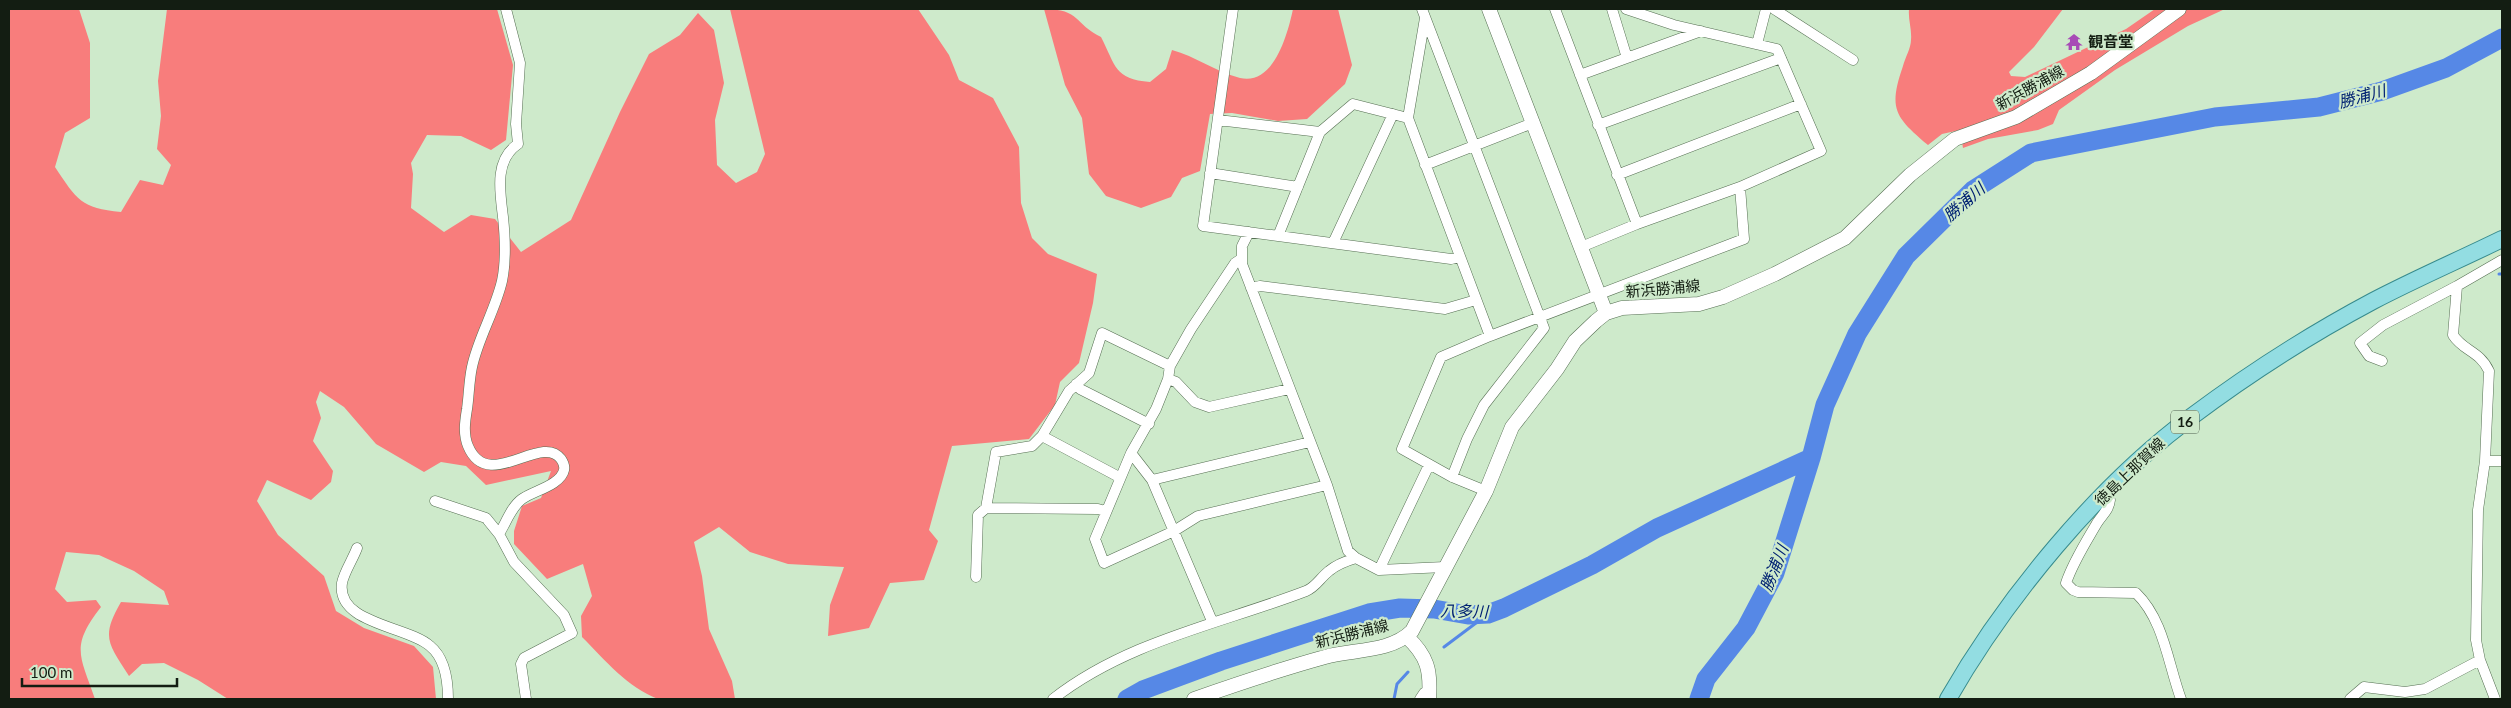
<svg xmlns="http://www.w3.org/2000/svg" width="2511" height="708" viewBox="0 0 2511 708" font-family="Lato,'Noto Sans JP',sans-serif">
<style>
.forest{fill:#f87d7c}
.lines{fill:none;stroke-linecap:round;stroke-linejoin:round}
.stream{stroke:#5688e6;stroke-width:3}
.river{stroke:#5688e6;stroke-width:19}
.street-casing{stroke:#566f53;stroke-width:11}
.secondary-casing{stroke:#566f53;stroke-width:15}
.primary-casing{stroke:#378b8d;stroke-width:18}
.street{stroke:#fff;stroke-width:10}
.secondary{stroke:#fff;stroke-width:14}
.primary{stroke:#93dde2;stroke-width:16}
.labels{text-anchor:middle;stroke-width:4.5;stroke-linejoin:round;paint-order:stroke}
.shield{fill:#ceeacb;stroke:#4b5a4a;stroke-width:1}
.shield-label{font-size:14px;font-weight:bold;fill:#131d12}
.poi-label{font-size:15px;font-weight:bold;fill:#131d12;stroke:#ceeacb;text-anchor:start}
.street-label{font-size:15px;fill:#131d12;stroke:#ceeacb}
.water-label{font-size:16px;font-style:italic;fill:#002172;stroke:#ceeacb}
</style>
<rect width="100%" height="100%" fill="#ceeacb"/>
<path class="forest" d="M9,9H79L90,43V118L65,133L55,167C77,200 81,208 121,212L140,180L163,185L171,165L157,149L161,116L158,81L167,9H497L513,65L506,140L491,150L461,136L427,135L411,163L413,174L411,208L444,232L471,215L495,219L521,252L571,220L620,112L649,54L680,35L698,13L714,30L724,83L715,120L717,165L736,183L757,172L765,154L730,9H918L949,55L959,80L993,98L1019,147L1021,203L1032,238L1048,254L1097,274L1093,303L1079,363L1060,382L1055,405L1029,439L952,446L929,530L938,541L924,580L890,583L869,628L828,636L830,605L844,567L788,564L750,552L719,527L694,542L702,576L709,629L732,681L735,699H658C627,687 605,660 582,637L581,616L592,596L583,564L547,579L514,544V531L522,506L541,498L551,471L486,485L466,466L441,462L424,472L376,444L344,407L320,391L316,402L321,418L313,441L333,471L331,482L311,500L267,480L257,501L278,535L324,576L336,611L364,628L414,646L433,667L436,699H228L198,680L164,663L142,664L129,676C109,644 100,638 121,602L169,605L164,591L134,571L99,555L66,552L55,589L67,602L96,600L101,607C70,647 80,655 95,699H9Z
M1044,9C1081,9 1074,24 1101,37C1116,66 1114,79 1150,82L1166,69L1172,50C1195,56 1216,72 1240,78C1274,86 1288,33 1293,9H1338L1352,65L1345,84L1307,119L1278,121L1232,113L1210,114L1200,171L1182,178L1171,197L1141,208L1106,196L1089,174L1082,118L1065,85Z
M1909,9H2063L2034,47L2009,72L2011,76L2025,77L2126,29L2155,9H2225L2188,26L2115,70L2059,110L2053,124L2038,130L1988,139L1963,148L1960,130L1942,134L1928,145C1895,117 1888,109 1903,66C1905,58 1911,48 1911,40C1912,29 1908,20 1909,9Z"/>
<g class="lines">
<path class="stream" d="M2499,274H2502
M1444,647L1488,614
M1394,699L1397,684L1408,672"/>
<path class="river" d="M1127,699L1143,690L1221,661L1369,613L1400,608L1434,609L1468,615L1488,614L1504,608L1592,565L1657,528L1811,458
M1699,699L1706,679L1746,628L1775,573L1811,458L1825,405L1857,334L1906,256L1973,190L2031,153L2215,117L2319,107L2382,91L2446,68L2502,38"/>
<g class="street-casing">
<path id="street" d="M1233,9L1203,226L1451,259L1460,257
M1422,9L1544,328L1484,405L1467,439L1452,477
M1555,9L1637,224
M1612,9L1627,58
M1774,9L1853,60
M1425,18L1408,118L1490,336
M1757,44L1766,9
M1580,75L1701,31
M1218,120L1320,132L1353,104L1408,118
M1598,125L1781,58
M1425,165L1533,123
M1210,173L1298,187
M1617,175L1801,104
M1249,232L1242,246V264L1327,485L1348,551L1356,558L1379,570L1445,567
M1278,236L1320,132
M1333,243L1393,114
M1581,247L1637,224L1740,187L1821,151L1777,49L1674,25L1626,9
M1251,288L1260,286L1445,309L1476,300
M2382,361L2369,356L2360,343L2383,325L2457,286
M1168,379L1176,382L1195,402L1209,407L1289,389
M1076,384L1080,389L1149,424
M1042,436L1032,446L996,452L986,508L1098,509L1105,511
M1131,453L1095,539L1104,563L1174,531L1198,516L1327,485
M2485,461H2502
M1119,477L1042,436L1069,391L1089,373L1102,333L1170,366
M1152,480L1310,442
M1486,491L1452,477L1402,449L1441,357L1490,336L1744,239L1740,187
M2106,494L2110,500C2109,510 2102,515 2097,523C2086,542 2073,562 2066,583L2073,590L2078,592L2136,593C2164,620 2168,664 2181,699
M435,501L486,518L499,534L514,562L564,615L572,633L524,658L521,664L526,699
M499,534C506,523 511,507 522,499C533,491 561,485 564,470C565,466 563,462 561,459C541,432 488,494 468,446C463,434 465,421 467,409C469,395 469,381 472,367C478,338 495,311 502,281C506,262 505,236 503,217C500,192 494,160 518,144L516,124L520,63L506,9
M357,548C353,559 344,572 342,583C336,624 408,626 430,646C445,658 448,681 448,699
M1379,570L1429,465
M976,577L978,515L986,508
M1212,621L1152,480L1131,453L1156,409L1168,379L1170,366L1191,329L1235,263L1241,259
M1053,699C1127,641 1220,624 1306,591C1316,587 1320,578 1329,571C1336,565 1346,561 1356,558
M1420,699L1424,693L1429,692
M2350,699L2364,687L2405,692L2425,689L2480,660
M2495,699L2480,660L2476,640L2478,510L2485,461L2489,371C2480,351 2463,351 2453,335L2457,286L2502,260"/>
</g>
<g class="secondary-casing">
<path id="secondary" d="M1489,9L1606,313
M1406,636C1428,656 1431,671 1429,699
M1194,699C1237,684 1281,669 1325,657C1352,649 1390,653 1412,631L1486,491L1512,427L1557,369L1575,341L1596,321L1606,313L1622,308L1699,304L1723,297L1775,274L1845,238L1910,175L1955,139L2016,117L2091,73L2179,9"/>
</g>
<g class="primary-casing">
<path id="primary" d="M1948,699C2006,598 2097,487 2191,417C2247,375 2311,334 2373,301C2415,279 2459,260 2502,239"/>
</g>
<use href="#street" class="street"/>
<use href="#secondary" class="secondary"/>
<use href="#primary" class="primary"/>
</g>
<defs>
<g id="temple-bare" transform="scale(1.35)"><path d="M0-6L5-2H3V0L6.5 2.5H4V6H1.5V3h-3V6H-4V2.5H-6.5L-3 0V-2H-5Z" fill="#a74bb6" stroke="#ceeacb" stroke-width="2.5" paint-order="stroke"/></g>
</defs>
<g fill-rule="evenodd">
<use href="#temple-bare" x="2074" y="42"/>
</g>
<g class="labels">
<rect class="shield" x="2171" y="410.5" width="28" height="23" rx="4"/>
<g class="shield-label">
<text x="2185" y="427">16</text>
</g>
<g class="poi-label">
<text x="2088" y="47">観音堂</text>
</g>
<g class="street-label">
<text transform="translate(2030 88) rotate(-29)" y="5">新浜勝浦線</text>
<text transform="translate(1663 289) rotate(-5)" y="5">新浜勝浦線</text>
<text transform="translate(2130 472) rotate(-44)" y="5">徳島上那賀線</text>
<text transform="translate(1352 634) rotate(-14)" y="5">新浜勝浦線</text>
</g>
<g class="water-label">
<text transform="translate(2362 96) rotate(-15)" y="6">勝浦川</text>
<text transform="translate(1964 202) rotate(-41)" y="6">勝浦川</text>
<text transform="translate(1774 568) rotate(-68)" y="6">勝浦川</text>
<text transform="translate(1464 611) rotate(1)" y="6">八多川</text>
</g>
</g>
<rect width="2511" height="708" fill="none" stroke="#131d12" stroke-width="20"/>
<path d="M22 678v8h155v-8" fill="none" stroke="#131d12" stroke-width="2.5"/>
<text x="30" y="678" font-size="15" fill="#131d12" stroke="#ceeacb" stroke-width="4" paint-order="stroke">100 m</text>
</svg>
